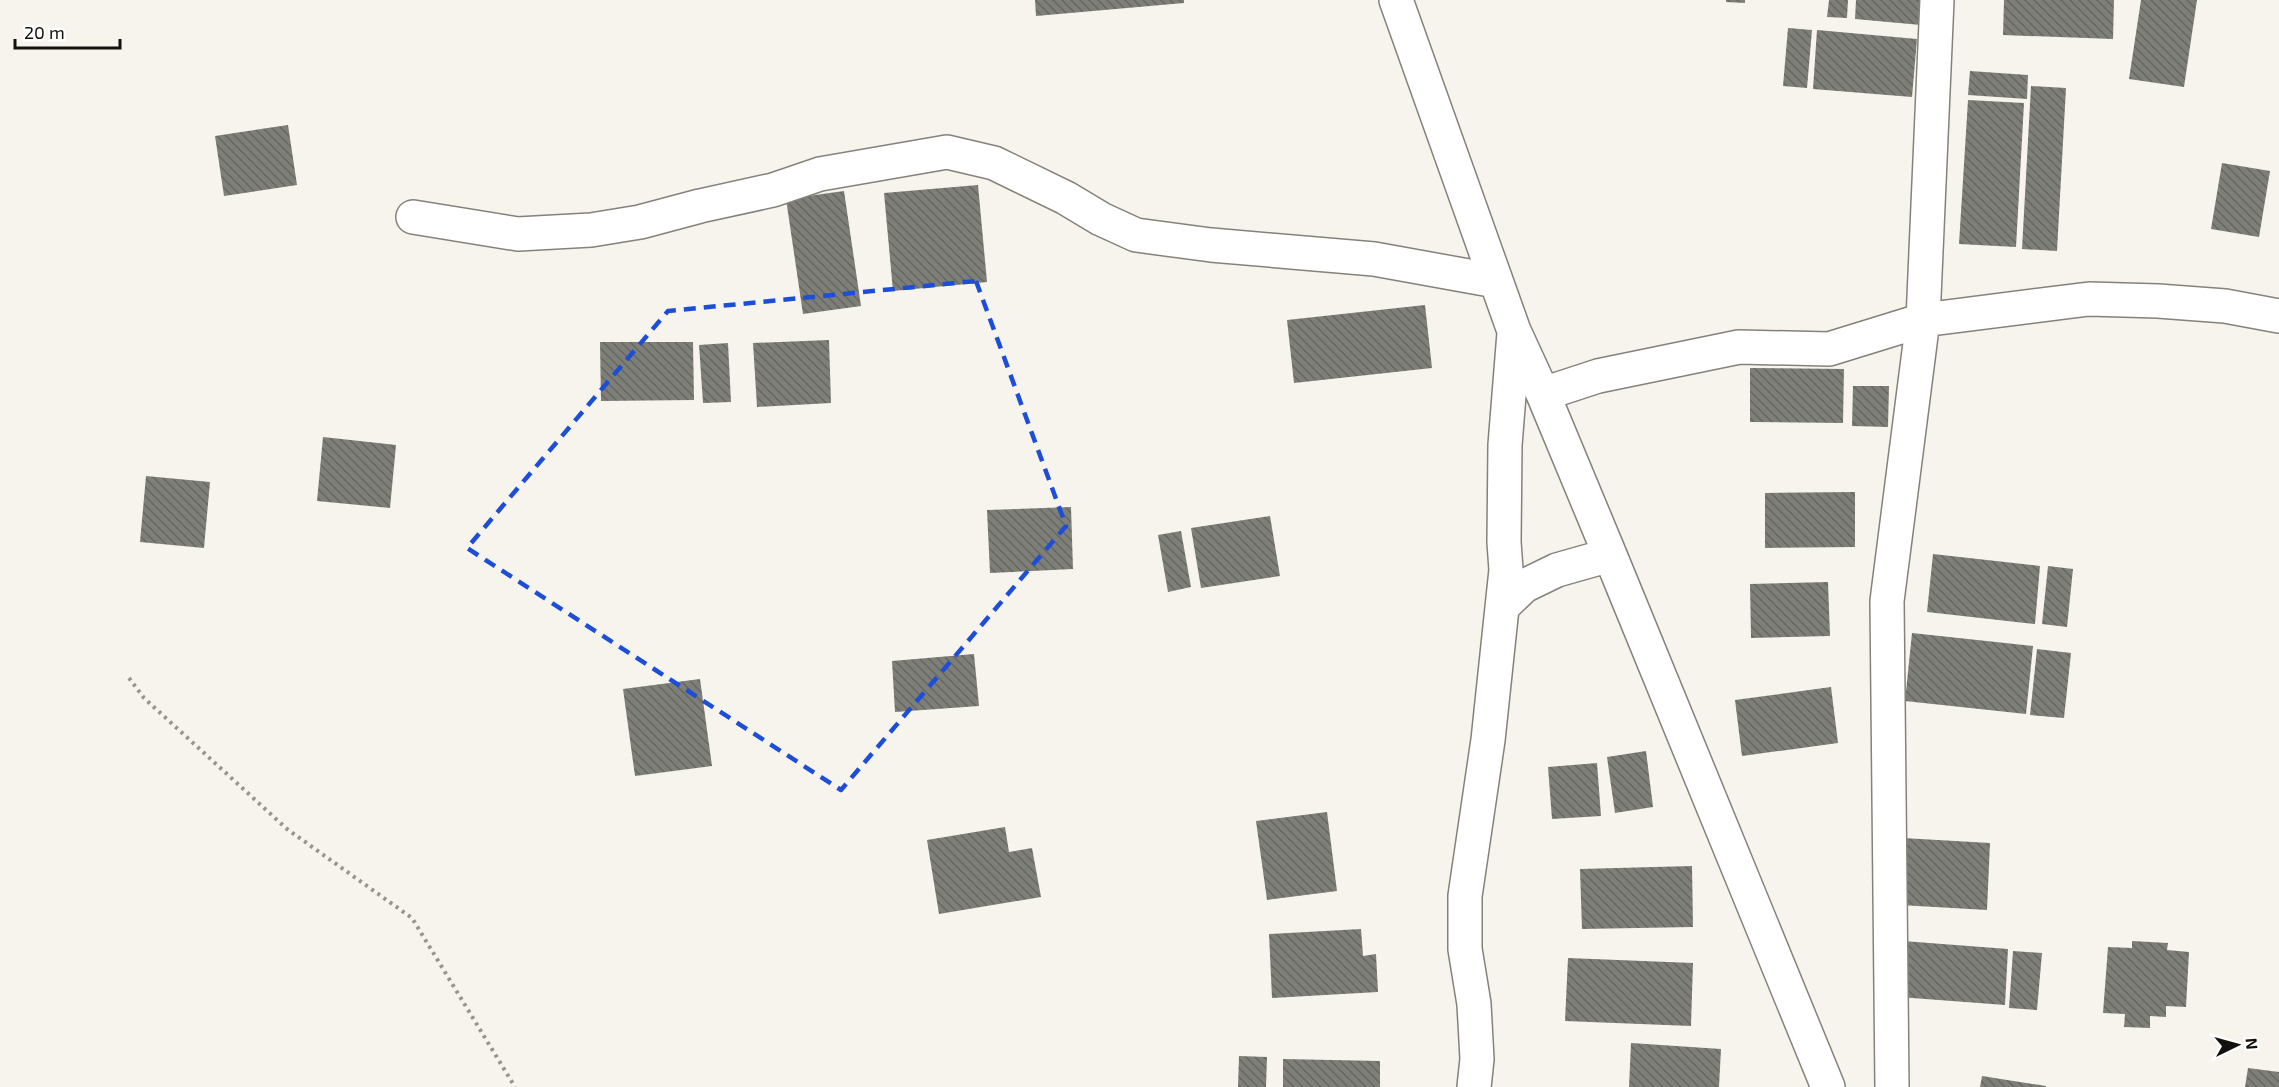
<svg xmlns="http://www.w3.org/2000/svg" width="2279" height="1087" viewBox="0 0 2279 1087" font-family="'Exo 2',sans-serif">
<style>
.building{fill:url(#building-back-hatch)}
.lines{fill:none;stroke-linecap:round;stroke-linejoin:round}
.minor-casing{stroke:#85827b;stroke-width:36}
.path{stroke:#96948f;stroke-width:4;stroke-dasharray:3 4.5;stroke-linecap:butt}
.minor{stroke:#fff;stroke-width:33}
.marked{fill:none;stroke:#1d4ed8;stroke-width:4.5;stroke-dasharray:12 8;stroke-linejoin:round}
</style>
<defs>
<pattern id="building-back-hatch" width="6" height="6" patternUnits="userSpaceOnUse" patternTransform="scale(1.5)"><rect width="6" height="6" fill="#7f7f79"/><path d="M-1 5l2 2M0 0l6 6M5-1l2 2" fill="none" stroke="#676762"/></pattern>
</defs>
<rect width="100%" height="100%" fill="#f7f4ed"/>
<path class="building" d="M1035,0H1184V3L1036,16Z
M1726,0H1745V3L1726,2Z
M1829,0H1848L1847,18L1827,17Z
M1856,0H1923L1921,25L1855,19Z
M2004,0H2114L2113,39L2003,35Z
M2141,0H2197L2184,87L2129,79Z
M1788,28L1812,30L1807,88L1783,86Z
M1817,30L1917,39L1912,97L1813,89Z
M1970,71L2028,75L2027,99L1968,95Z
M2031,86L2066,88L2057,251L2022,249Z
M1968,100L2024,103L2016,247L1959,244Z
M288,125L297,185L224,196L215,136Z
M2222,163L2270,171L2259,237L2211,229Z
M978,185L987,282L893,291L884,193Z
M844,191L861,306L803,314L786,199Z
M1425,305L1432,368L1294,383L1287,320Z
M829,340L831,403L757,407L753,343Z
M600,342H693L694,400L601,401Z
M728,343L731,402L703,403L699,345Z
M1750,368L1844,369L1843,423L1750,422Z
M1853,386H1889L1888,427L1852,426Z
M323,437L396,445L390,508L317,501Z
M146,476L210,482L204,548L140,542Z
M1855,492V547L1765,548V493Z
M1071,507L1073,569L990,573L987,510Z
M1270,516L1280,576L1201,588L1191,528Z
M1181,531L1191,587L1168,592L1158,535Z
M1933,554L2040,566L2035,624L1927,612Z
M2048,566L2073,569L2067,627L2042,624Z
M1828,582L1830,636L1751,638L1750,584Z
M1912,633L2033,646L2026,714L1905,701Z
M2037,649L2071,653L2064,718L2030,715Z
M974,654L979,706L895,712L892,661Z
M700,679L712,766L635,776L623,689Z
M1831,687L1838,743L1742,756L1735,700Z
M1646,751L1653,807L1615,813L1607,757Z
M1597,763L1601,816L1552,819L1548,767Z
M1327,812L1337,891L1267,900L1256,821Z
M1005,827L1009,852L1032,848L1041,897L939,914L927,840Z
M1903,838L1990,843L1987,910L1900,905Z
M1692,866L1693,927L1582,929L1580,869Z
M1361,929L1363,956L1376,954L1378,992L1272,998L1269,934Z
M1903,941L2008,949L2005,1005L1899,997Z
M2132,941L2168,943L2167,950L2189,952L2186,1007L2166,1006V1017L2150,1016V1028L2124,1027L2125,1014L2103,1013L2108,947L2132,948Z
M2013,951L2042,953L2037,1010L2009,1008Z
M1568,958L1693,963L1691,1026L1565,1021Z
M1631,1043L1721,1049L1719,1087H1629Z
M1239,1056L1267,1057L1266,1087H1238Z
M1283,1059L1380,1061V1087H1283Z
M2248,1068L2279,1072V1087H2245Z
M1982,1076L2046,1086V1087H1980Z"/>
<g class="lines">
<g class="minor-casing">
<path id="minor" d="M1396,0L1514,331L1543,394L1610,555L1828,1087
M413,217L518,234L591,230L640,222L700,206L773,190L820,174L947,152L994,163L1066,198L1101,219L1136,235L1211,245L1374,259L1496,281
M1543,394L1598,376L1739,347L1829,349L1923,320L2089,299L2158,301L2225,306L2279,316
M1502,607L1524,586L1557,570L1610,555
M1474,1087L1477,1059L1474,1004L1465,949V896L1488,740L1506,570L1504,542L1505,445L1514,333
M1892,1087L1887,601L1923,320L1937,0"/>
</g>
<path class="path" d="M129,678L144,698L287,829L412,918L515,1087"/>
<use href="#minor" class="minor"/>
</g>
<path class="marked" d="M976,281L1066,526L841,790L467,548L668,311Z"/>
<g transform="translate(2237 1045) rotate(85)" stroke="#ffffff" stroke-width="4.5" paint-order="stroke">
<path d="M0-4.5L10 22L0 15L-10 22Z" fill="#12110e"/>
<text y="-9" font-size="16" font-weight="bold" text-anchor="middle" fill="#12110e">N</text>
</g>
<path d="M15 39v9h105v-9" fill="none" stroke="#12110e" stroke-width="3"/>
<text x="24" y="39" font-size="18" fill="#12110e" stroke="#ffffff" stroke-width="4.5" paint-order="stroke">20 m</text>
</svg>
